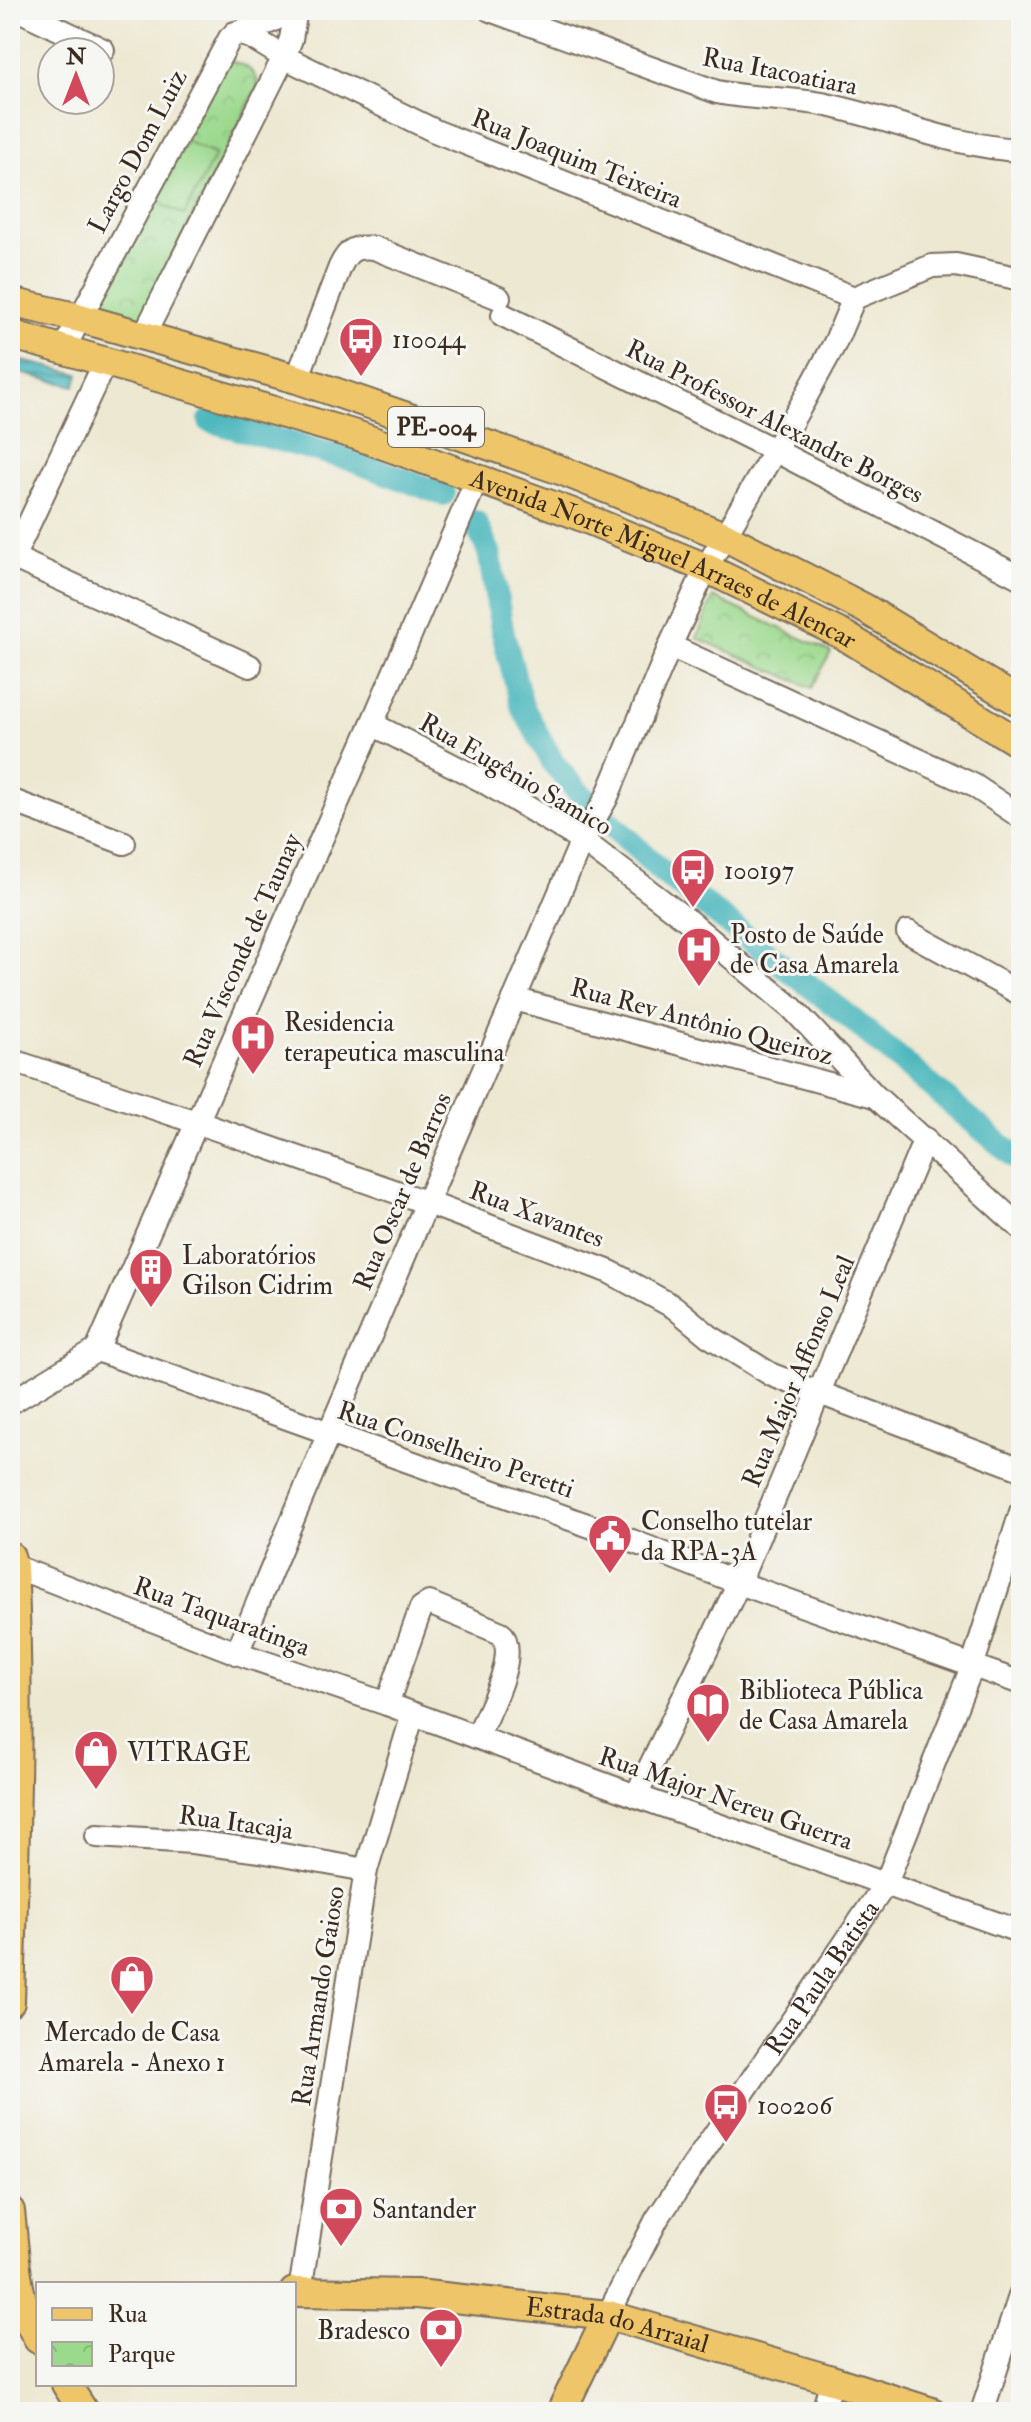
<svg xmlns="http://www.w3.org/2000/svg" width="1031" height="2422" viewBox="0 0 1031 2422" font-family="'IM FELL Double Pica',serif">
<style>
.park{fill:url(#park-crowns);stroke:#6b8256;stroke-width:2}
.pitch{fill:#9bd98d;stroke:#6b8256;stroke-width:2}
.water{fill:url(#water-rules);stroke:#40706d;stroke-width:2}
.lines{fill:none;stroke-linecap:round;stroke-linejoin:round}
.canal{stroke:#46b6bc;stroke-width:24}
.minor-casing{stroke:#796c5d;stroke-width:26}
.major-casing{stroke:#796c5d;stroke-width:32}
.minor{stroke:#fff;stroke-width:22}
.major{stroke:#eec569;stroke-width:28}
.labels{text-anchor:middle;stroke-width:6;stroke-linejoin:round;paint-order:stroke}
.shield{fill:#f6f6f2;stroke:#73675e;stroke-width:2}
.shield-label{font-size:24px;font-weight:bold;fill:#3b2a1e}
.street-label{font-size:26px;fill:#3b2a1e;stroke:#f6f6f2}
.poi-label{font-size:26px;fill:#3b2a1e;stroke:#f6f6f2;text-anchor:start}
</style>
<defs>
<pattern id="park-crowns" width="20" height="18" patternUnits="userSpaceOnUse" patternTransform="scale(2)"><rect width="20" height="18" fill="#9bd98d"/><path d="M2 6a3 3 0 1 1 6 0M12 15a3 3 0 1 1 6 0" fill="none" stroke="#86ba79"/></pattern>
<pattern id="water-rules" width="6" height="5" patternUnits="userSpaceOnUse" patternTransform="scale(2)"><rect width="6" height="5" fill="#46b6bc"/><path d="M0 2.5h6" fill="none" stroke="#3c9498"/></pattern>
</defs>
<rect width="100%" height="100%" fill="#f6f6f2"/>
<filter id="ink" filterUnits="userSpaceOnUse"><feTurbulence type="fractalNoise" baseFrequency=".0125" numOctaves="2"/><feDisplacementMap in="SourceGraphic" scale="16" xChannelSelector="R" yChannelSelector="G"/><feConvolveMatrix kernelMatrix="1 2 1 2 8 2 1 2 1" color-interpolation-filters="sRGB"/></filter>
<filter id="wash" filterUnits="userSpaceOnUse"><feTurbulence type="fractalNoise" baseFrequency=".006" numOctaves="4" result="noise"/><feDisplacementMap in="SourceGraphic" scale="32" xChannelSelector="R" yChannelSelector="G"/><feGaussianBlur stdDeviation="1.8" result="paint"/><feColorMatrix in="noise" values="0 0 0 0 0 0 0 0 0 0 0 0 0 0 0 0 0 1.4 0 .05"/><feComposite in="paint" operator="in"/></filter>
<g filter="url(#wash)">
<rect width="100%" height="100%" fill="#ede8d1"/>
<path class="park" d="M230,61C244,64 255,70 259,84L138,326L95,313L225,62Z
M713,597L831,652L812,688L697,638Z"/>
<path class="pitch" d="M186,141L215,155L184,215L155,201Z"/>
<path class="water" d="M10,358L79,374L75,386L10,371Z"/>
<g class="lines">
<path class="canal" d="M210,421L349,459L443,494
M475,522L489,552L502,629L522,706L554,764L580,794L661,871L842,1011L1021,1162"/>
</g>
</g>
<g filter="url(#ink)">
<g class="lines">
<g class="minor-casing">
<g id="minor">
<path d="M19,10L103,50"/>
<path d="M490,10L717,92C752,99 787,98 822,104C888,117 953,147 1021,150"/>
<path d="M235,33L251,37L284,57L435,131L854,298"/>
<path d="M503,315L776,451L1021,578"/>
<path d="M143,337L284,57L291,39L296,10"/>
<path d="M64,348L230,38C247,24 271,28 287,10"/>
<path d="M297,379L340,267C348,250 354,246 374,248L499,298"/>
<path d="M10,556L250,666"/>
<path d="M10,564L106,360"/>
<path d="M670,646L973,785L1021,817"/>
<path d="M372,724L483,781L582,840L687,920L792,1008L875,1096L1021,1228"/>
<path d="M10,800L124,843"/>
<path d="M908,932L1021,994"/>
<path d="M514,999L874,1096"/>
<path d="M10,1060L196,1122L428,1203L610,1272L674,1307L709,1336L772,1375L1021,1469"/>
<path d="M97,1350L632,1541L739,1583L1021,1683"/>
<path d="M10,1403L97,1350L372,724L477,479"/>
<path d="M13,1566L237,1653L387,1704L636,1796L1021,1932"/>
<path d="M237,1653C349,1381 467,1111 582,840L606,799L670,646L706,568L803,402L835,343L854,298L932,266L956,265L1021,279"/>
<path d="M387,1704L421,1608L429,1603L501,1633C520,1655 487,1713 477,1737"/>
<path d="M636,1796L739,1583L925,1139"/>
<path d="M97,1836L192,1842L260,1851L366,1870"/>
<path d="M300,2291L366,1870L413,1714"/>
<path id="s1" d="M608,2315L657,2219L886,1883L972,1667L1021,1512"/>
<path d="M823,2412L832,2380"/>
<path d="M982,2412L1021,2293"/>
</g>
</g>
<g class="major-casing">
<g id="major">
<path d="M10,302L80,318L297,379L563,471L724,536L864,608L1021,703"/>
<path id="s2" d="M10,334L356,435L570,512L706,568L845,636L1021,744"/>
<path d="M10,1556L13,1566C21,1711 14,1857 10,2002"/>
<path d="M10,2211C15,2254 15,2301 38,2339"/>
<path id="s3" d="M294,2292L417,2294L608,2315L832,2380L932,2412"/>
<path d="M66,2384L84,2412"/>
<path d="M561,2412L608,2315"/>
</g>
</g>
<use href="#minor" class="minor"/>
<use href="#major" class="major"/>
</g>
</g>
<defs>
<g id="bus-pin" transform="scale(2.3)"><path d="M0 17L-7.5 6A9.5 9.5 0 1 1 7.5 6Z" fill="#d1495b" stroke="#f6f6f2"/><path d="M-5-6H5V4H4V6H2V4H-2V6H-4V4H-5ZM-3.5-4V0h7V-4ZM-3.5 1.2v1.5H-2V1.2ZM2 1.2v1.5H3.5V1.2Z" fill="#fff"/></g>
<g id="hospital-pin" transform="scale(2.3)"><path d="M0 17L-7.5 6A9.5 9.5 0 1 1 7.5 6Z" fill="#d1495b" stroke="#f6f6f2"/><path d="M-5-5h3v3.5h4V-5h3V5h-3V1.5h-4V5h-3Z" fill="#fff"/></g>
<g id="building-pin" transform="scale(2.3)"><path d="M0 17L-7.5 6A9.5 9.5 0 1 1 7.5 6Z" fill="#d1495b" stroke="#f6f6f2"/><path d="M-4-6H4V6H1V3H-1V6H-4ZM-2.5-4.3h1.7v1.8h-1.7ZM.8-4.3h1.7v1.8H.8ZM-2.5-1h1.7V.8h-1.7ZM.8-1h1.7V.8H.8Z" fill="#fff"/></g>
<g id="civic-pin" transform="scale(2.3)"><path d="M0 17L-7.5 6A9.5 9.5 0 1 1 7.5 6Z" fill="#d1495b" stroke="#f6f6f2"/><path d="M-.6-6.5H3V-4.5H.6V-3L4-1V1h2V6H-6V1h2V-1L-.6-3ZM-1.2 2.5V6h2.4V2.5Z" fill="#fff"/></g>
<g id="library-pin" transform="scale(2.3)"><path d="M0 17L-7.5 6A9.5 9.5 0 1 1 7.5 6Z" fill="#d1495b" stroke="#f6f6f2"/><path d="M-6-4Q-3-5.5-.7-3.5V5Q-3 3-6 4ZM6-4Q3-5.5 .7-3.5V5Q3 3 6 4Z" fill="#fff"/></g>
<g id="shop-pin" transform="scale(2.3)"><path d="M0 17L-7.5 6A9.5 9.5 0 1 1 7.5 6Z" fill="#d1495b" stroke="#f6f6f2"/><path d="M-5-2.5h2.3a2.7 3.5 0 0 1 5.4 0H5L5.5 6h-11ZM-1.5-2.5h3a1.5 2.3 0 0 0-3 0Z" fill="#fff"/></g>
<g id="bank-pin" transform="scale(2.3)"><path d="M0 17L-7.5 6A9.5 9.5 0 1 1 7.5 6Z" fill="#d1495b" stroke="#f6f6f2"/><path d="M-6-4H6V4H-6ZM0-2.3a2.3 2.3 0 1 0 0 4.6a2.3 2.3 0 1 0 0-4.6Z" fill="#fff"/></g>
</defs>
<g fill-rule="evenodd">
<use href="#bus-pin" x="361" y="339"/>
<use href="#bus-pin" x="693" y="870"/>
<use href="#hospital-pin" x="699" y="949"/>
<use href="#hospital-pin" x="253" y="1037"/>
<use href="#building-pin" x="151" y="1270"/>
<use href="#civic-pin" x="610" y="1536"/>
<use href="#library-pin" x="708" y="1705"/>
<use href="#shop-pin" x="96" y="1752"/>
<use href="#shop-pin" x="132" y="1977"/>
<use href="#bus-pin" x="726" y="2105"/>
<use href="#bank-pin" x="341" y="2209"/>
<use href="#bank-pin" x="441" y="2330"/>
</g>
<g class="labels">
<rect class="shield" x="388" y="407" width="96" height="40" rx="6"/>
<g class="shield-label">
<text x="436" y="435">PE-004</text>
</g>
<g class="street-label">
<text transform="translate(780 71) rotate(11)" y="9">Rua Itacoatiara</text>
<text transform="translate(137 151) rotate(-62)" y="9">Largo Dom Luiz</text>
<text transform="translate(577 158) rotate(22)" y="9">Rua Joaquim Teixeira</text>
<text transform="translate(775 421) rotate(27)" y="9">Rua Professor Alexandre Borges</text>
<text dy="9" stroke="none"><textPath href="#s2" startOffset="692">Avenida Norte Miguel Arraes de Alencar</textPath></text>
<text transform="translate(516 774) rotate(30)" y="9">Rua Eugênio Samico</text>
<text transform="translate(242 950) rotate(-66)" y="9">Rua Visconde de Taunay</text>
<text transform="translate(702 1021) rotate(15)" y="9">Rua Rev Antônio Queiroz</text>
<text transform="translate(402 1191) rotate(-67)" y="9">Rua Oscar de Barros</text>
<text transform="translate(537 1214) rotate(21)" y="9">Rua Xavantes</text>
<text transform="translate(798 1371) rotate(-67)" y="9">Rua Major Affonso Leal</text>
<text transform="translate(456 1449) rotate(19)" y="9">Rua Conselheiro Peretti</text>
<text transform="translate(222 1616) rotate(20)" y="9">Rua Taquaratinga</text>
<text transform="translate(726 1798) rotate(19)" y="9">Rua Major Nereu Guerra</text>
<text transform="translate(236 1822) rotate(8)" y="9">Rua Itacaja</text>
<text dy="9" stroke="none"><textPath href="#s1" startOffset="400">Rua Paula Batista</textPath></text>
<text transform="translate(318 1996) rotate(-81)" y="9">Rua Armando Gaioso</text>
<text dy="9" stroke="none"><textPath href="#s3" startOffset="326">Estrada do Arraial</textPath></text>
</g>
<g class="poi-label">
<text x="392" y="348">110044</text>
<text x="724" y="879">100197</text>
<text x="730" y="943">Posto de Saúde<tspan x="730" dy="30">de Casa Amarela</tspan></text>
<text x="284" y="1031">Residencia<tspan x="284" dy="30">terapeutica masculina</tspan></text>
<text x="182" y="1264">Laboratórios<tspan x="182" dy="30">Gilson Cidrim</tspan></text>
<text x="641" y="1530">Conselho tutelar<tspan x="641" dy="30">da RPA-3A</tspan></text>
<text x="739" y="1699">Biblioteca Pública<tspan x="739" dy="30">de Casa Amarela</tspan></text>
<text x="127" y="1761">VITRAGE</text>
<text x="132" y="2041" text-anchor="middle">Mercado de Casa<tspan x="132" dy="30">Amarela - Anexo 1</tspan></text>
<text x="757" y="2114">100206</text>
<text x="372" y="2218">Santander</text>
<text x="410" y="2339" text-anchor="end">Bradesco</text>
</g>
</g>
<rect width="1031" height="2422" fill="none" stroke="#f6f6f2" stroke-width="40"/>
<rect x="36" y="2282" width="260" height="104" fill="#f6f6f2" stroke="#aba49d" stroke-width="2"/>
<rect x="52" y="2308" width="40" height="12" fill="#eec569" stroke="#aba49d" stroke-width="2"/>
<text x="108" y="2322" font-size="24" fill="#3b2a1e">Rua</text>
<rect x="52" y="2342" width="40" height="24" fill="url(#park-crowns)" stroke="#aba49d" stroke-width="2"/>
<text x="108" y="2362" font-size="24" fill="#3b2a1e">Parque</text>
<g transform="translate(76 76)"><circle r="38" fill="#f6f6f2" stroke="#aba49d" stroke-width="2"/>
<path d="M0-6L14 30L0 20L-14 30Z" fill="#d1495b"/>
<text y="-12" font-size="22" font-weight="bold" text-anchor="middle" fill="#3b2a1e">N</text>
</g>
</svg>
